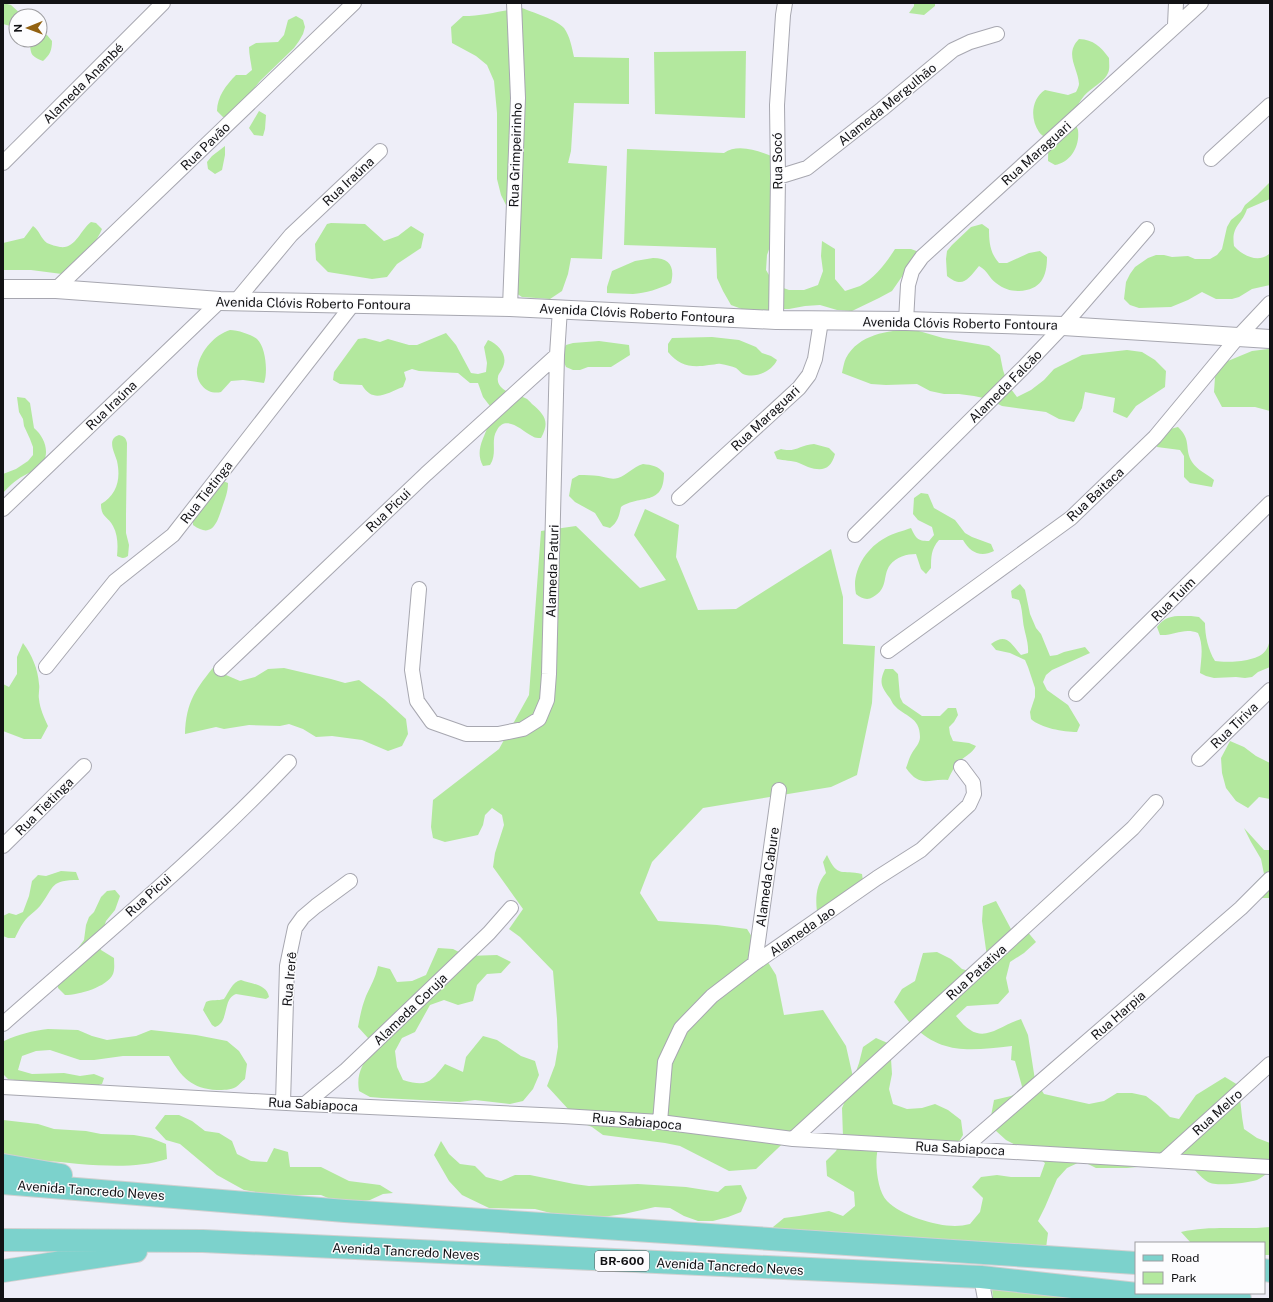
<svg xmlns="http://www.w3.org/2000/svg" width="1273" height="1302" viewBox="0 0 1273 1302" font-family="'Public Sans',sans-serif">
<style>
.green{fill:#b3e89e}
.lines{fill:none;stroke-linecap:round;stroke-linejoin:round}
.minor-casing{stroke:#a7a7b0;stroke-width:16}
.tertiary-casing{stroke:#a7a7b0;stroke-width:20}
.primary-casing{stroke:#d0d0d0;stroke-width:24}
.minor{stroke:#fff;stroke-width:14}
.tertiary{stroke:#fff;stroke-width:18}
.primary{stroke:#7cd2cc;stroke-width:22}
.labels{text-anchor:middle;stroke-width:3;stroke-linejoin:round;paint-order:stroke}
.shield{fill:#fcfcfe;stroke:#58585b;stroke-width:1}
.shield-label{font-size:12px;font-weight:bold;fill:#121215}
.street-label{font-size:13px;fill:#121215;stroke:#fcfcfe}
</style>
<rect width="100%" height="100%" fill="#eeeef8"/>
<path class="green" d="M3,3L11,5L23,16H16V26L14,27L3,24Z
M914,3H935V6L924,15L909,13L914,6Z
M522,8C532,12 557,20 564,28C570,36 572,48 574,57L629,58V104L574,103L571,151L568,163L607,166L602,259L571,258L568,274L562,291L550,299L522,297L508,288V209L501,195L497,179V113L494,81L487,65L476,56L452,43L451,27L463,16C484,16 502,10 522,8Z
M296,16L303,20L305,27L303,34L299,41L294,48L260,81L231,117H223L217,111C217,97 226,85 236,75H246L252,70C251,62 249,55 249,47L256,43L278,42L284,35L288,20Z
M40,32L47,35L52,41C52,50 50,55 43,61C28,55 32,53 29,40H40Z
M1079,39C1094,40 1100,46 1109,58C1109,63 1110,69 1108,73C1105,80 1098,84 1093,88C1084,94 1078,103 1075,112C1072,119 1076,124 1078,130C1080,146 1071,162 1055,165L1048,161C1048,154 1049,146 1046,139C1044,136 1041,135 1039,132C1030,119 1031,99 1045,90L1068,95L1076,92C1077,90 1079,86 1079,84C1078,68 1064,54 1079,39Z
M746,51L745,118L655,114L654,52Z
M259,111L266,115L265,129L263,136L254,135L249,128Z
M225,146V155L222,170L215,174L208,169L207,162L212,156Z
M627,149L724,153C738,143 759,151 774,157L772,241L767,255L766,270L775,285L789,290H804L818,285L823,271L821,256L822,241L835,249V279L845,291C850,289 855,288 860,286C875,278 886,263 895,249H911L919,252L892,291L879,298L852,311L837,310L820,305L805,306L789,309H775L763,313L747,311L731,305L723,291L717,278L716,248L624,245Z
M1270,182V199L1247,209C1242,225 1231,225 1234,246C1243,256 1259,264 1270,253V285L1252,289L1239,297L1232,299H1216L1202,292L1188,300L1171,307L1139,308L1130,305L1124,299L1126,282L1130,274L1135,267L1148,258L1156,255H1164L1172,257L1188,256L1195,259H1210L1217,255L1222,249L1227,227L1231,220L1241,212L1245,205L1257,195Z
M91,222L96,223L102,229C93,250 79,259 62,274L31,270H3V243L24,238L33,226C40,231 41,239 47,243C51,245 56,246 60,247C76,249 80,230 91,222Z
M331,223L365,224L384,241L398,236L411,226L424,234L421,248L397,264L387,277L372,279L328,272L316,260L315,244L327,224Z
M982,224L989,229C989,242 990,253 999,263H1007L1029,253L1040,251L1047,257C1047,277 1041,290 1019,291C1010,291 1004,289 996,283C989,278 988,271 979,266C968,279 963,289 947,276L946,259L947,251L952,245L971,227Z
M653,258C670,258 675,267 671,283C660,289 645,293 633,294C624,294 615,293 607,293V287L612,271L635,261Z
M912,329L943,338L989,346L1000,355L1003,370L1008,385L1017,397L1031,390L1044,380L1054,369L1082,355L1127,350L1142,352L1155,360L1166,371L1165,387L1136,406L1127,418L1113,412L1115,398L1085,392L1082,408L1074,422L1059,419L1046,412L1002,406L988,399L974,396L959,394H944L930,391L917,384L886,385L871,384L842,373C843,368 844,362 846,358C859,334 887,331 912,329Z
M230,330C238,330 252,335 257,339C266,347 268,373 264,383L243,380L231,381L221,392C206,396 193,380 198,365C202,349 215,335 230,330Z
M446,333L456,345L471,373L478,374L486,372L487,363L484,347L488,340C500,345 509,357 502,369C501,372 498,374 498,377C497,382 499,385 502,388C508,394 518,394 525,398C528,399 530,402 532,404C545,415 550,422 541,438C537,438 535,438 532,436C522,431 506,414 497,430C490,441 498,453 490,465L483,466C475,451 483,440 488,426C490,421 491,416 493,410L483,397L478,383H470L458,373L419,371L412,369L404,372L406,379L403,387C387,393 373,404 362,385L340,384L333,380L334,372L358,339L365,338L380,342L388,339L409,345H417Z
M712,337L739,340L756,347L762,353L771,356L777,360C772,371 756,379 743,374C741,373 739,370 736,368C732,366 726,365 721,364C717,363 714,365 709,365C692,368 679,366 668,352V344L672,338Z
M599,341L629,345L630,355L611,367H588L580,370H573L566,367L563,360L562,353L566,345L573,343Z
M1268,349H1270V411L1255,407H1222L1214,392L1215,377L1223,363L1252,351Z
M17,397L25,398L30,403L34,428C47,439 52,459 36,470C33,472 30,472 27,474C18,478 10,485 3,493V474L16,469L28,461L33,455V447L30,439L24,426L23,419L19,412Z
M1178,427C1192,440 1184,449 1192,462C1197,470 1207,474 1214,480L1212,487L1190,483L1184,477V456L1180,450L1157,447L1158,439L1170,429Z
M119,435C124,436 126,438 127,443L126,515V533L129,545L128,556C124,559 121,558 117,556C118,546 118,535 113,526C108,516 101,518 101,504C117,495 121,479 117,461C115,453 106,439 119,435Z
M814,444L829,448L835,454C831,469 823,472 808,467C805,466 802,464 799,463C792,460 784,461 777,459L774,452L781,449C795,453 800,445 814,444Z
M643,464C652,465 658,466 664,473C664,507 640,494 621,507C619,516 618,522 610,528L603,526L595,513L575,502L569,496L572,479L579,475C586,475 592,475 599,476C605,477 611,480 618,478C627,475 633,467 643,464Z
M223,481L228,483C228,492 225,499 222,508C217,523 212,539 193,525V518Z
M921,493L928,494L934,508L955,520L965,533L972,537L991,544L994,551C980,558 970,552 963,540H939C931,549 931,557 931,568L926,574L921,569L916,554C907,554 896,557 890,565C882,576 889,588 873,597C867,601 861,598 856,594C851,572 866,548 885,538C893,533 903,531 911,528C916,538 917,541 929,541L934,535L932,527L918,520L913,514L914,498Z
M645,509L679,525L676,557L698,610L736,609L831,549L843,597V644L875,646L872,703L857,775L831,787L703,808L652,862L640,893L658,921L717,925L747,929L776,975L784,1015L823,1010L846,1046L853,1077L756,1169L729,1171L680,1146L665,1143L603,1135L592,1127L580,1122L547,1086L555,1065L558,1047L557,1019L553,971L520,937L509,929L523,909L493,867L495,853L504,825L502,815L492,808L485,815L483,825L478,835L445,842L433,838L431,827L433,800L499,749L529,695L541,531L576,526L640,588L666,580L634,535Z
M1020,584L1025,590L1030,614L1036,628L1041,634L1050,656L1057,655L1064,652L1085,647L1090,653L1052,670L1046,675L1043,682L1047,690L1068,705L1080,725L1077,732C1063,732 1041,728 1031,719L1030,712L1035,697V688L1028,667L1025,660L1010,653L996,650L991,644C1007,632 1011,644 1021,655L1028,653C1029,642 1024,632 1023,621C1022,614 1022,607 1019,600L1012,598L1011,591Z
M1191,616L1199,617L1205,623C1205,635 1208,650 1215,661C1227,663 1259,662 1266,650C1271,643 1270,633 1270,625V667L1258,672L1252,677L1245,678L1236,677L1214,678L1206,676L1200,673C1201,659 1204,646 1198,633C1184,627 1174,636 1160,635L1157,627C1166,614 1177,616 1191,616Z
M23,643C32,655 38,669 39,684C40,689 38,694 39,699C40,709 44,717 48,726L41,739H24L3,731V684L9,687L17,674V657Z
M216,664L226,675L240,681L255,677L268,669L284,668L331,679L345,683L359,680L384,699L406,719L408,734L402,746L388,751L362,740L332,736L316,737L303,729L289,724L280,726L249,725L224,729L216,727L185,734C186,701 196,689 216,664Z
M885,669H893L898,674L900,697L903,703L922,716H940L948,708H956L958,715L954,722L949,727L950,734L953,741L969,743L976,746C972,753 967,755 961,760C955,765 951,773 948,780C928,778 921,789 906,768C908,763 909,758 912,753C915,748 920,743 920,737C920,716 904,717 894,705C892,703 891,699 889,697C881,686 879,682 885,669Z
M1230,741L1244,747L1256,756L1270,763V799L1259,797L1248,808L1236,801L1226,788L1222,773L1221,758Z
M1244,828L1264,850H1270V898H1261L1253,885L1264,874L1261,859L1251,842Z
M827,855C838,879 842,869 862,874L863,881L818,917C815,902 815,885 826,873L823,862Z
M61,871L76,872L79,880C50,880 55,886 40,906C37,910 32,913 28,917C22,923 19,930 15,938H8L3,936V916L9,913L16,915L23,912L29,896L32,881L38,875L46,876Z
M115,890L120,896L115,910L106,921L99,943L101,950L114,958C114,963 115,969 113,974C107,987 79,995 65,995L58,988V980L70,959L84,940L86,925L89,917L94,912L101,897L107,891Z
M996,901L1011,929L1026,930L1036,942L1024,953L1010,962L1006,978L1009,992L998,1004L967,1006L956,1016C981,1048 992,1029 1021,1019L1028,1035L1035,1080L1044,1094L1089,1104L1104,1101L1117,1093H1132L1146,1096L1159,1106L1170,1117L1179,1119L1196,1095L1225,1077L1238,1085C1241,1100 1241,1115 1244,1129L1257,1138L1270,1143V1172C1266,1174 1261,1178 1257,1180C1247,1183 1216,1187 1208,1182C1200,1177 1194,1169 1188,1162L1127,1168H1096L1082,1161L1067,1168L1057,1179L1045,1207L1038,1221L1048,1233L1046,1248L779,1241L773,1227L784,1218L799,1216L829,1211L843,1216L855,1206L854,1192L827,1176L826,1161L836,1151L843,1137L842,1108L848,1094L859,1063L863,1047L876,1038L890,1044L892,1074L889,1089L893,1104L907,1109L922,1108L935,1104L948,1110L961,1120L963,1135L955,1148L881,1139C880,1144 877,1149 877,1154C875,1166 878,1192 887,1201C900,1215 935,1226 955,1226C960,1226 965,1225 970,1224L980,1212L983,1198L972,1187L981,1177L997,1175L1011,1177H1040L1045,1163L1033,1154L1006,1140L995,1130L991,1116L994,1100L1011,1096L1023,1090L1015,1061L1011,1060L1012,1046C973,1050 944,1056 913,1026C906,1019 900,1010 894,1002L902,989L915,981L923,953L937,952L951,959L962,969L976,973L988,964L982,921L983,906Z
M438,948L453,949L467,956L497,955L511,962L501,973L487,974L477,985L473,1001L458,1005L444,1000L430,1005L415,1032L402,1038L395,1051L397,1067L403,1080C427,1087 430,1083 445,1064L463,1072L466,1057L483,1036L497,1040L521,1056L535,1061L539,1075L533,1089L523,1101L510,1104L475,1100L460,1102L382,1098L370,1097L359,1091C356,1073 363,1064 373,1049L368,1038L358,1027C360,1016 362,1006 366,996C371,985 375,979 378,966L390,969L397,982L412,981L426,975Z
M241,980C251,984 267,984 269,997L266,999L236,994C222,999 230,1022 215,1027L212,1025L203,1010L206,1002C212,999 218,1001 224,999C229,992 232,982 241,980Z
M48,1029L78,1030L92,1036L107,1040L136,1036L151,1030L196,1035L227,1041L239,1051L247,1064L245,1079C242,1081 239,1085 236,1087C231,1090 223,1090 217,1090C192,1089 181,1077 169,1056H123L94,1060H80L50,1050L36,1051L22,1056L18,1070L32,1074L64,1073L80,1076L94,1074L104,1078L102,1084L95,1086L22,1081L8,1079L3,1074V1042L4,1041C19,1034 32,1031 48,1029Z
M165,1115H179L192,1121L205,1131L219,1133L232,1141L237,1154L251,1161L267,1162L274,1148L288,1152L290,1167H321L349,1181L380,1185L393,1193L383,1194L370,1200L356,1202L335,1201L321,1195H274L244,1190L217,1175L180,1144L166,1140L155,1128Z
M3,1120L38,1124L54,1129L86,1131L101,1134L134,1135L151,1138L166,1144L167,1159C139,1168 108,1166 79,1164C54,1161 28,1160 3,1156Z
M441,1141L449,1154L460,1164L475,1166L486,1177L501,1181L515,1175H530L574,1184L589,1186L638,1184L686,1187L718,1192L725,1186L741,1185L747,1198L741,1212L728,1217L713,1221H698L684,1216L670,1208L655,1207L624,1214L595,1218L566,1217L535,1209L489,1208L462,1195L449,1181L434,1155Z
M1270,1227V1255H1264V1243H1191L1181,1232C1211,1225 1240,1230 1270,1227Z
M992,1288L1113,1299H993Z"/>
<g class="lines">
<g class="minor-casing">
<path id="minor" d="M1175,25L1176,3
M1211,159L1270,105
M3,163L163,3
M778,177L807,168L882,109L953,50L970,42L997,34
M56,289L354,3
M236,301L291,235L380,151
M510,307L518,98L514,3
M776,320L778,177L777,105L783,15L785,3
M906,321L908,285L912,271L922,257L1201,3
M679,498L799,388L809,375L815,359L821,321
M3,509L220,301
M855,535L1023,368L1063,326L1147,229
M419,589L412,670L417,701L432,722L466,734H498L523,729L539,719L547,700L549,674L557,355L560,309
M888,651L1071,518L1155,437L1238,337L1270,303
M46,667L115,581L173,535L353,304
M221,669L426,474L557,355
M1076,694L1270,503
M1199,759L1270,690
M3,846L84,766
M755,963L779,790
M3,1024C99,939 200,856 289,762
M3,1087L305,1104L563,1116L660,1122L793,1139L1270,1167
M283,1103L287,966L295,928L303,917L316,906L350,881
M305,1104L345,1071L489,933L511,908
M660,1122L665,1062L681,1028L712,996L755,963L877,878L921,850L969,805L974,794L973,783L961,767
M793,1139L1133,828L1156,802
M964,1148L1241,908L1270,879
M1164,1160L1270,1064
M981,1277L985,1299"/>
</g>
<g class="tertiary-casing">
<path id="tertiary" d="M3,289H56L220,301L510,307L776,320L906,321L1063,326L1270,339"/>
</g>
<g class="primary-casing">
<path id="primary" d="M3,1165L61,1175
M3,1183L345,1211L1136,1263
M3,1240L203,1241L981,1277L1137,1294L1240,1299
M1264,1270L1270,1271
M3,1271L136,1251"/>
</g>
<use href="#minor" class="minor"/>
<use href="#tertiary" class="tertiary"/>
<use href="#primary" class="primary"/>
</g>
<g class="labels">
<rect class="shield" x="595" y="1251" width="54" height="20" rx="3"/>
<g class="shield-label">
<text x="622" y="1265">BR-600</text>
</g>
<g class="street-label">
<text transform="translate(83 83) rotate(-45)" y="5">Alameda Anambé</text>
<text transform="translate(887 104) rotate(-39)" y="5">Alameda Mergulhão</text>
<text transform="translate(205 146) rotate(-44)" y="5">Rua Pavão</text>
<text transform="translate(1036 153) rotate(-42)" y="5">Rua Maraguari</text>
<text transform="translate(515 155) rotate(-88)" y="5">Rua Grimpeirinho</text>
<text transform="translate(777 161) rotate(-91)" y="5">Rua Socó</text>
<text transform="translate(348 181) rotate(-43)" y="5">Rua Iraúna</text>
<text transform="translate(313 303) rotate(1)" y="5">Avenida Clóvis Roberto Fontoura</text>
<text transform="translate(637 313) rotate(3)" y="5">Avenida Clóvis Roberto Fontoura</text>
<text transform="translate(960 323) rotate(1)" y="5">Avenida Clóvis Roberto Fontoura</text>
<text transform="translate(1005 386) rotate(-45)" y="5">Alameda Falcão</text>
<text transform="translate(111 405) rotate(-44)" y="5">Rua Iraúna</text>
<text transform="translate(765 418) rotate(-43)" y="5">Rua Maraguari</text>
<text transform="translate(206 492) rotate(-52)" y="5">Rua Tietinga</text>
<text transform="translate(1095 494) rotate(-43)" y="5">Rua Baitaca</text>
<text transform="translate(388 510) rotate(-44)" y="5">Rua Picui</text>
<text transform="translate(552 571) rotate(-88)" y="5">Alameda Paturi</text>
<text transform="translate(1173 599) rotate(-45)" y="5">Rua Tuim</text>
<text transform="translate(1234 725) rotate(-44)" y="5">Rua Tiriva</text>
<text transform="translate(44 806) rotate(-45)" y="5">Rua Tietinga</text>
<text transform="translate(767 877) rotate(-82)" y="5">Alameda Cabure</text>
<text transform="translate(148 895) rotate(-42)" y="5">Rua Picui</text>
<text transform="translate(802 931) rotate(-35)" y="5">Alameda Jao</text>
<text transform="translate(976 972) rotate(-42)" y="5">Rua Patativa</text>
<text transform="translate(289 979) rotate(-85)" y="5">Rua Irerê</text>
<text transform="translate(410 1009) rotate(-44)" y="5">Alameda Coruja</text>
<text transform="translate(1118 1015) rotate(-41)" y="5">Rua Harpia</text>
<text transform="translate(313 1104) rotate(3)" y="5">Rua Sabiapoca</text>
<text transform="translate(1217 1112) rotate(-42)" y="5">Rua Melro</text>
<text transform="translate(637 1121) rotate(5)" y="5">Rua Sabiapoca</text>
<text transform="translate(960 1148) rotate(3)" y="5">Rua Sabiapoca</text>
<text transform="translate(91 1190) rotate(4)" y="5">Avenida Tancredo Neves</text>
<text transform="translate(406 1251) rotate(3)" y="5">Avenida Tancredo Neves</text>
<text transform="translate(730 1266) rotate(3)" y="5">Avenida Tancredo Neves</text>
</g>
</g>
<rect width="1273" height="1302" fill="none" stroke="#121215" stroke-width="8"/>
<rect x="1135" y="1242" width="130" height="52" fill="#fcfcfe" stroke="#9e9ea1"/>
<rect x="1143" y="1255" width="20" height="6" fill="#7cd2cc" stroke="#9e9ea1"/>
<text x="1171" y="1262" font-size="12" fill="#121215">Road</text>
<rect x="1143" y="1272" width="20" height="12" fill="#b3e89e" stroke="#9e9ea1"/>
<text x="1171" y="1282" font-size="12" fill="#121215">Park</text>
<g transform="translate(28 28) rotate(269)"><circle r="19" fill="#fcfcfe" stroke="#9e9ea1"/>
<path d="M0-3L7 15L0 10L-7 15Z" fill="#926111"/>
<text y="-6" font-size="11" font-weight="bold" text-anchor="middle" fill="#121215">N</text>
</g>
</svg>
